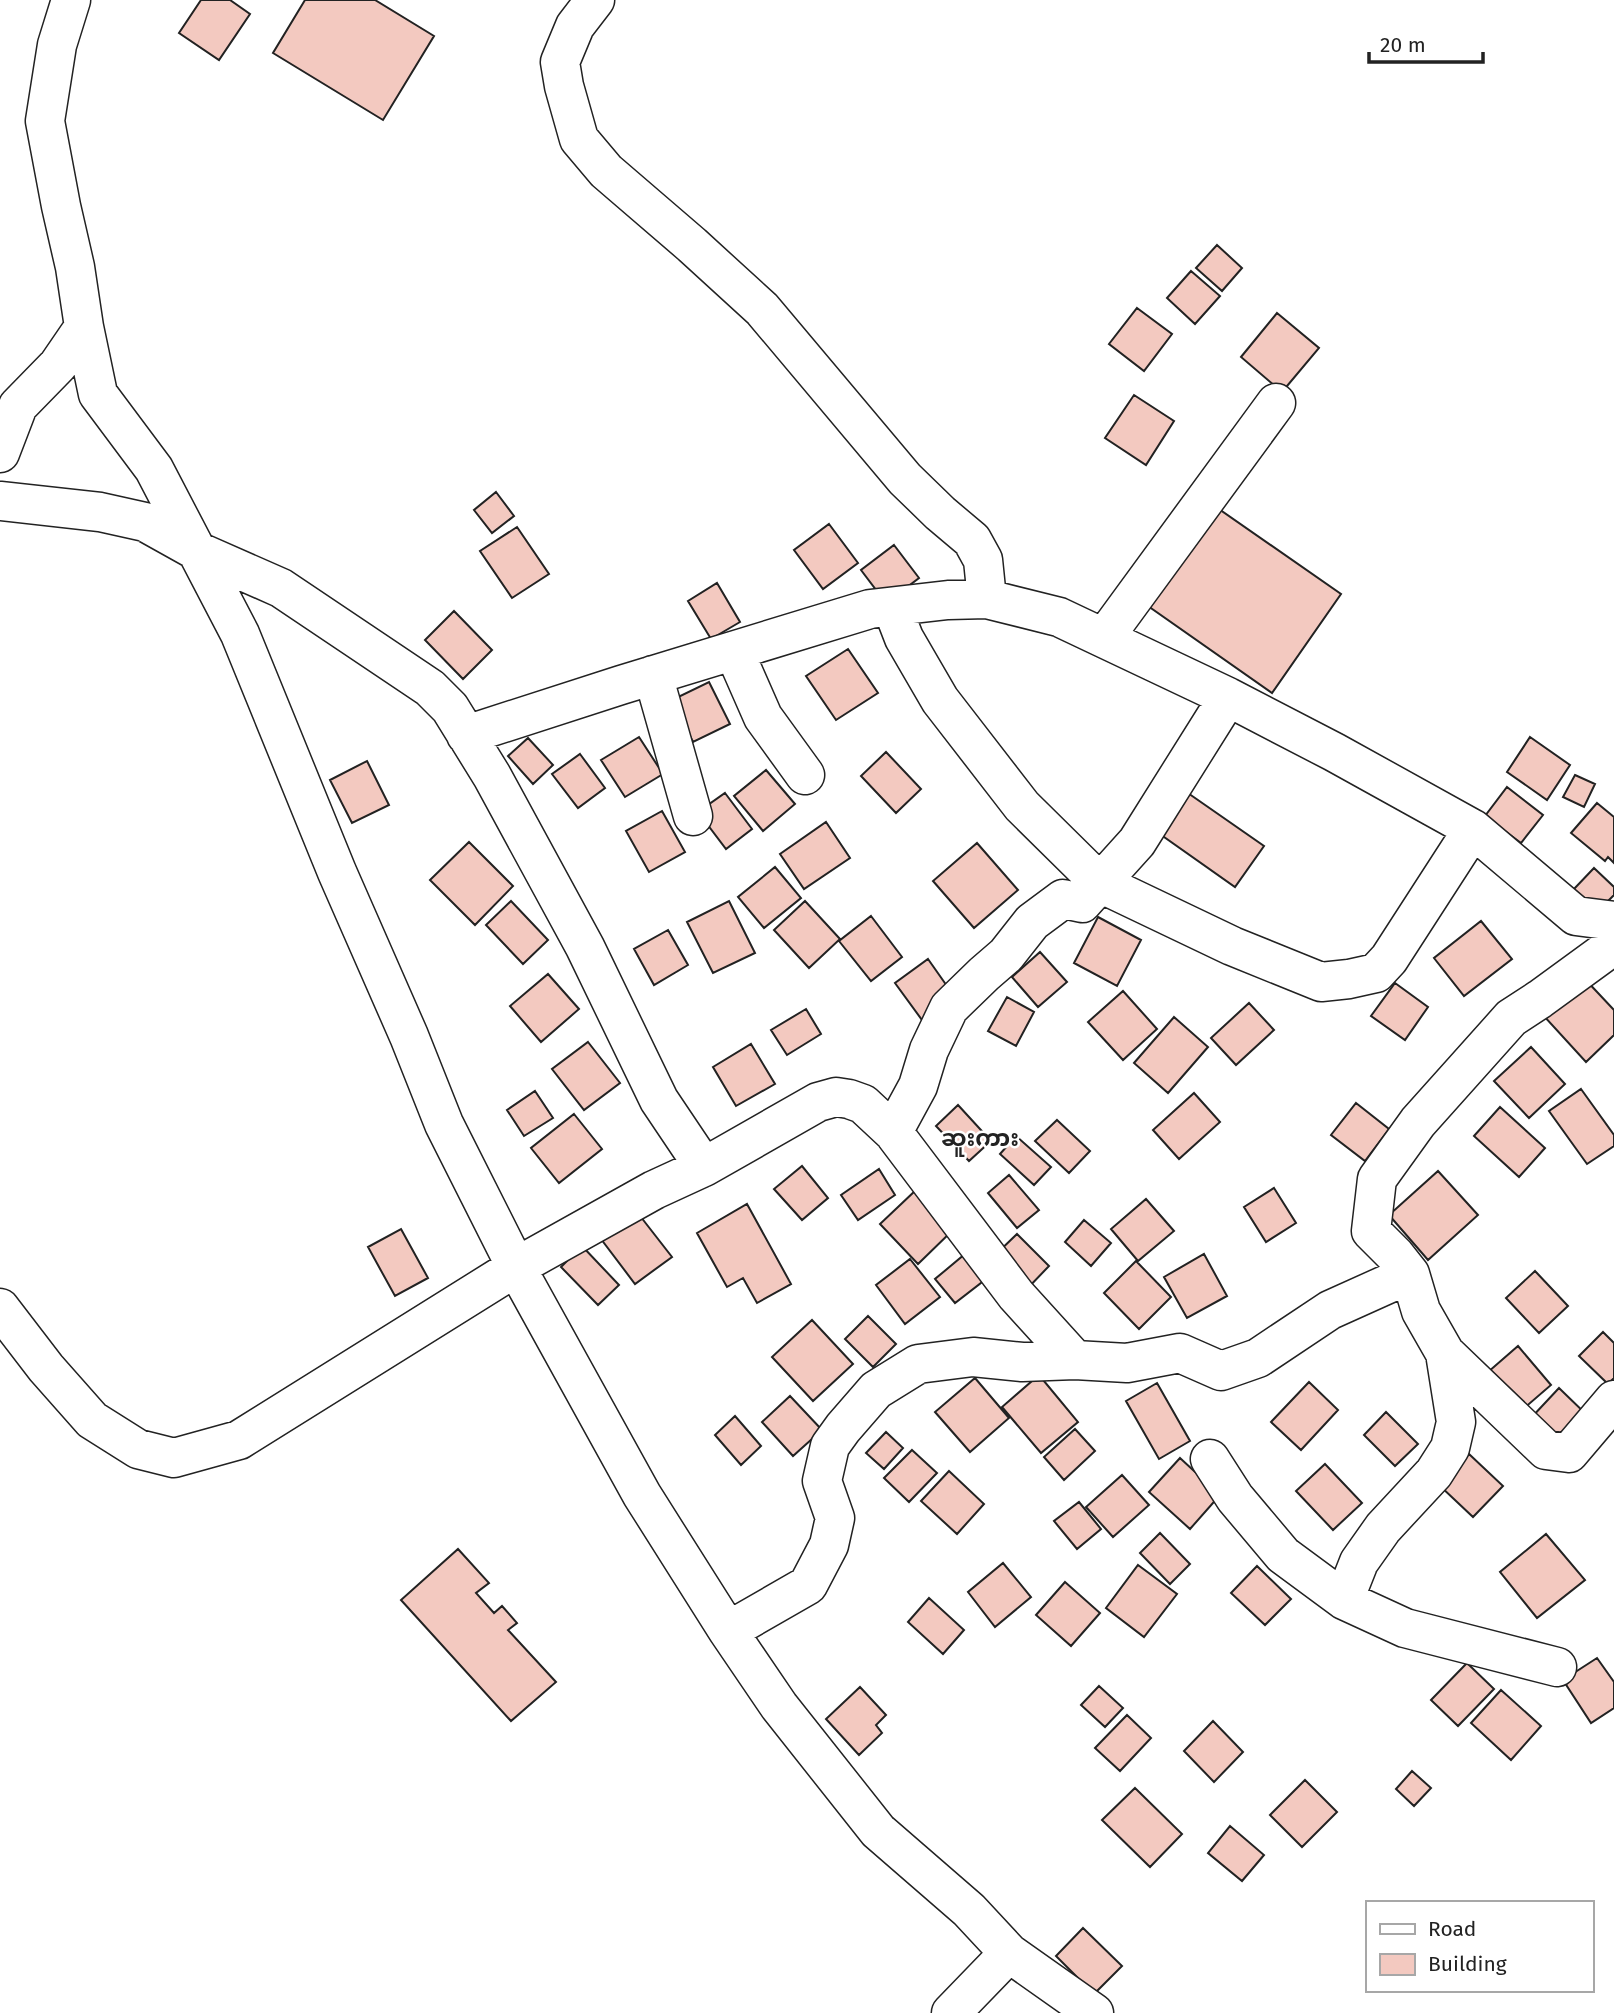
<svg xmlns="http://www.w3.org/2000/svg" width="1614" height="2013" viewBox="0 0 1614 2013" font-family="'Fira Sans','Noto Sans Myanmar',sans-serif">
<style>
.building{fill:#f3c9c0;stroke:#222;stroke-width:2}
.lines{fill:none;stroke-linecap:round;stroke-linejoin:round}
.minor-casing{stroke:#222;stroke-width:41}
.minor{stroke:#fff;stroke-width:38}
.labels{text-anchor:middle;stroke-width:5;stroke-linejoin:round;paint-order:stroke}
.quarter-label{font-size:23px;font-weight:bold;fill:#222;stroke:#fff}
</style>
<rect width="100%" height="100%" fill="#fff"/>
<path class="building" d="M201,0H230L250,14L219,60L179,33Z
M305,0H375L434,36L383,120L273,53Z
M1217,245L1242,268L1222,291L1196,268Z
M1191,271L1220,296L1195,324L1167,298Z
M1137,308L1172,334L1144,371L1109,344Z
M1277,313L1319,348L1282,392L1241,357Z
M1134,395L1174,421L1146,465L1105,438Z
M496,492L514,516L492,533L474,510Z
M1216,507L1341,594L1272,693L1148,606Z
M829,524L858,563L823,589L794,550Z
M517,527L549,574L512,598L480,551Z
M894,545L919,578L886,603L861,570Z
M717,583L740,622L711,639L688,601Z
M454,611L492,650L463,679L425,640Z
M848,649L878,693L836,720L806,676Z
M709,682L730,724L693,742L672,700Z
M639,737L663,774L625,797L601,760Z
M1530,737L1570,765L1547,800L1507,772Z
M528,738L553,765L533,784L508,756Z
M886,752L921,789L896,813L861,776Z
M580,754L605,788L578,808L552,774Z
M367,761L389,805L352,823L330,780Z
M766,770L795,804L763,831L734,796Z
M1575,775L1595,784L1584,807L1563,797Z
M1507,787L1543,815L1521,843L1485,816Z
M1185,791L1264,846L1235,887L1157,832Z
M725,793L752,829L726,849L698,812Z
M1597,803L1614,817V863L1608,857L1605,861L1571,833Z
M662,811L685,852L649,872L626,831Z
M826,822L850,858L804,889L780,854Z
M469,842L513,886L475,925L430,880Z
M977,843L1018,890L974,928L933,881Z
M775,867L801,898L764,928L738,897Z
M1594,868L1614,887V895L1596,913L1573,890Z
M511,901L548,940L523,964L486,925Z
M729,901L755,953L713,973L687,922Z
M805,901L840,939L809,968L774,930Z
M871,916L902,957L871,981L839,941Z
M1098,917L1141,940L1117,986L1074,963Z
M1481,921L1512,959L1464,996L1434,958Z
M668,930L688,965L654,985L634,949Z
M1040,952L1067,982L1038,1007L1012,977Z
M928,959L954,996L922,1020L895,983Z
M548,974L579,1009L541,1042L510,1006Z
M1583,977L1614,1010V1035L1586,1062L1543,1015Z
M1395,983L1428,1007L1405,1040L1371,1016Z
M1123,991L1157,1029L1123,1060L1088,1022Z
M1007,997L1034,1012L1016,1046L988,1031Z
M1249,1003L1274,1030L1236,1065L1211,1038Z
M806,1009L821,1034L787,1055L771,1030Z
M1174,1017L1208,1047L1168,1093L1134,1063Z
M588,1042L620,1083L584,1110L552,1069Z
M751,1044L775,1084L736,1106L713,1067Z
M1531,1047L1565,1084L1529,1118L1494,1081Z
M1581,1089L1614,1135V1146L1587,1164L1549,1111Z
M535,1091L553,1118L524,1136L507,1110Z
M1194,1093L1220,1122L1179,1159L1153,1130Z
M1356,1103L1389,1129L1365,1161L1331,1135Z
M958,1105L991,1141L969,1161L936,1126Z
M1500,1107L1545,1148L1519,1177L1474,1136Z
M574,1114L602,1149L559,1183L531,1148Z
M1057,1120L1090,1151L1069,1173L1035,1141Z
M1016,1136L1051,1167L1034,1185L1000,1154Z
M802,1166L828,1198L802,1220L774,1189Z
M879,1169L895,1195L858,1220L841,1195Z
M1438,1171L1478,1215L1428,1260L1389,1215Z
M1009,1175L1039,1210L1017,1228L988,1193Z
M1274,1188L1296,1223L1266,1242L1244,1207Z
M916,1190L954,1229L918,1264L880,1224Z
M1146,1199L1174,1231L1138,1261L1111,1229Z
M747,1204L791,1284L757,1303L743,1278L727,1287L697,1233Z
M637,1212L672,1257L635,1284L601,1239Z
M1084,1220L1111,1243L1091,1266L1065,1242Z
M401,1229L428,1278L395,1296L368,1247Z
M1017,1234L1049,1266L1025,1291L992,1258Z
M582,1246L619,1285L598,1305L561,1267Z
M965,1254L986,1279L955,1303L935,1279Z
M1204,1254L1227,1296L1187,1318L1164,1277Z
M910,1259L940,1297L905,1324L876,1285Z
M1136,1261L1171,1297L1139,1329L1104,1293Z
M1535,1271L1568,1306L1539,1333L1506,1298Z
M868,1316L896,1344L873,1367L845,1339Z
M812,1320L853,1364L813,1401L772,1357Z
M1603,1332L1614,1343V1378L1608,1384L1579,1356Z
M1518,1346L1551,1385L1522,1410L1488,1372Z
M1039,1375L1078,1422L1041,1453L1002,1407Z
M975,1378L1009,1418L970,1452L935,1412Z
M1309,1382L1338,1410L1301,1450L1271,1422Z
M1157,1383L1190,1441L1159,1459L1126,1401Z
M1559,1388L1590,1418L1562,1449L1530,1419Z
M790,1396L822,1430L793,1456L762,1422Z
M1386,1412L1418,1444L1395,1466L1364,1435Z
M735,1416L761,1446L741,1465L715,1435Z
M1075,1429L1095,1451L1064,1480L1044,1457Z
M886,1432L903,1448L884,1469L866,1453Z
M912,1450L937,1473L909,1502L884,1478Z
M1469,1454L1503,1486L1473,1517L1439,1485Z
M1180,1458L1220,1495L1190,1529L1149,1492Z
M1325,1464L1362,1503L1333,1530L1296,1491Z
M949,1471L984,1504L957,1534L921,1501Z
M1122,1475L1149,1505L1113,1537L1086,1507Z
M1079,1502L1101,1529L1077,1549L1054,1521Z
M1160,1533L1190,1564L1170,1584L1140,1553Z
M1546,1534L1585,1580L1537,1618L1500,1572Z
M458,1549L489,1583L476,1593L494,1613L502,1606L517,1623L508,1630L556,1682L511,1721L401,1600Z
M1003,1563L1031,1597L995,1627L968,1592Z
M1138,1565L1177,1594L1144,1637L1106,1608Z
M1257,1566L1291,1599L1265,1625L1231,1593Z
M1065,1582L1100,1613L1071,1646L1036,1615Z
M929,1598L964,1630L943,1654L908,1622Z
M1597,1658L1614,1682V1708L1591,1723L1563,1680Z
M1467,1663L1494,1689L1458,1726L1431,1700Z
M1099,1686L1123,1708L1105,1727L1081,1705Z
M860,1687L886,1715L876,1725L882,1733L859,1755L826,1719Z
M1501,1690L1541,1726L1511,1760L1471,1723Z
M1127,1715L1151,1738L1120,1771L1095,1748Z
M1213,1721L1243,1752L1214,1782L1184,1751Z
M1412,1771L1431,1788L1414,1806L1396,1789Z
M1305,1780L1337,1812L1302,1847L1270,1815Z
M1135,1788L1182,1834L1150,1867L1102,1820Z
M1230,1826L1264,1855L1242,1881L1208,1853Z
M1083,1928L1122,1966L1094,1994L1056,1956Z"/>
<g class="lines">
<g class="minor-casing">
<path id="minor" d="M71,0L57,45L45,121L61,206L75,267L84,327L98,394L154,469L240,634L337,872L409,1036L444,1124L516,1267L642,1495L728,1631L779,1706L878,1831L969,1910L1009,1953L1094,2013
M595,0L575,26L560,62L564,86L579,139L606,171L692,245L762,309L905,479L940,513L972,540L983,560L987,599
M0,453L18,406L58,365L84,327
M0,501L100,512L145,522L197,551L281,588L430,688L450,708L492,776L585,947L659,1100L704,1167L654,1190L516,1267L239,1440L174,1458L138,1449L92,1420L46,1368L0,1308
M892,607L904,638L940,700L1022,806L1100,883L1232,946L1321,982L1349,979L1376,973L1389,959L1473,829
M1104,638L1276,403
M734,651L763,717L805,775
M653,675L693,816
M466,735L621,685L870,609L948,600L987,599L1059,617L1228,697L1334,752L1473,829L1576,916L1614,921
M893,1132L918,1086L929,1050L949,1008L984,974L1006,955L1032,922L1063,899L1082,903L1137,842L1228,697
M704,1167L818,1102L836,1097L849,1099L863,1104L893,1132L1016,1295L1075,1360
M1445,1353L1546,1450L1569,1453L1614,1400
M1210,1459L1235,1498L1283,1555L1344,1600L1405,1628L1557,1667
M1344,1600L1359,1562L1383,1528L1434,1473L1450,1448L1456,1422L1445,1353L1421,1311L1410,1274
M728,1631L808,1585L829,1545L835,1518L822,1481L830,1446L843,1428L876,1390L918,1364L973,1357L1022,1362L1075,1360L1127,1363L1180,1353L1221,1371L1258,1358L1330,1310L1410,1274L1395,1255L1371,1231L1377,1179L1418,1122L1511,1018L1540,999L1614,945
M951,2013L1009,1953"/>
</g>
<use href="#minor" class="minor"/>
</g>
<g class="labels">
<g class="quarter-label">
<text x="980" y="1146">ဆူးကား</text>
</g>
</g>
<rect x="1366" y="1901" width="228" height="91" fill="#ffffff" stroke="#a7a7a7" stroke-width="2"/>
<rect x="1380" y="1924" width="35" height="10" fill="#ffffff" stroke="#a7a7a7" stroke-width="2"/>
<text x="1428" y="1936" font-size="21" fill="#222222">Road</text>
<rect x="1380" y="1954" width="35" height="21" fill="#f3c9c0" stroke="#a7a7a7" stroke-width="2"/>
<text x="1428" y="1971" font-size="21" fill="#222222">Building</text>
<path d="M1369 52v10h114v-10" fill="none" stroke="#222222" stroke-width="3.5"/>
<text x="1380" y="52" font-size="21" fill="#222222" stroke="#ffffff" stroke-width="5" paint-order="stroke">20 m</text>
</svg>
